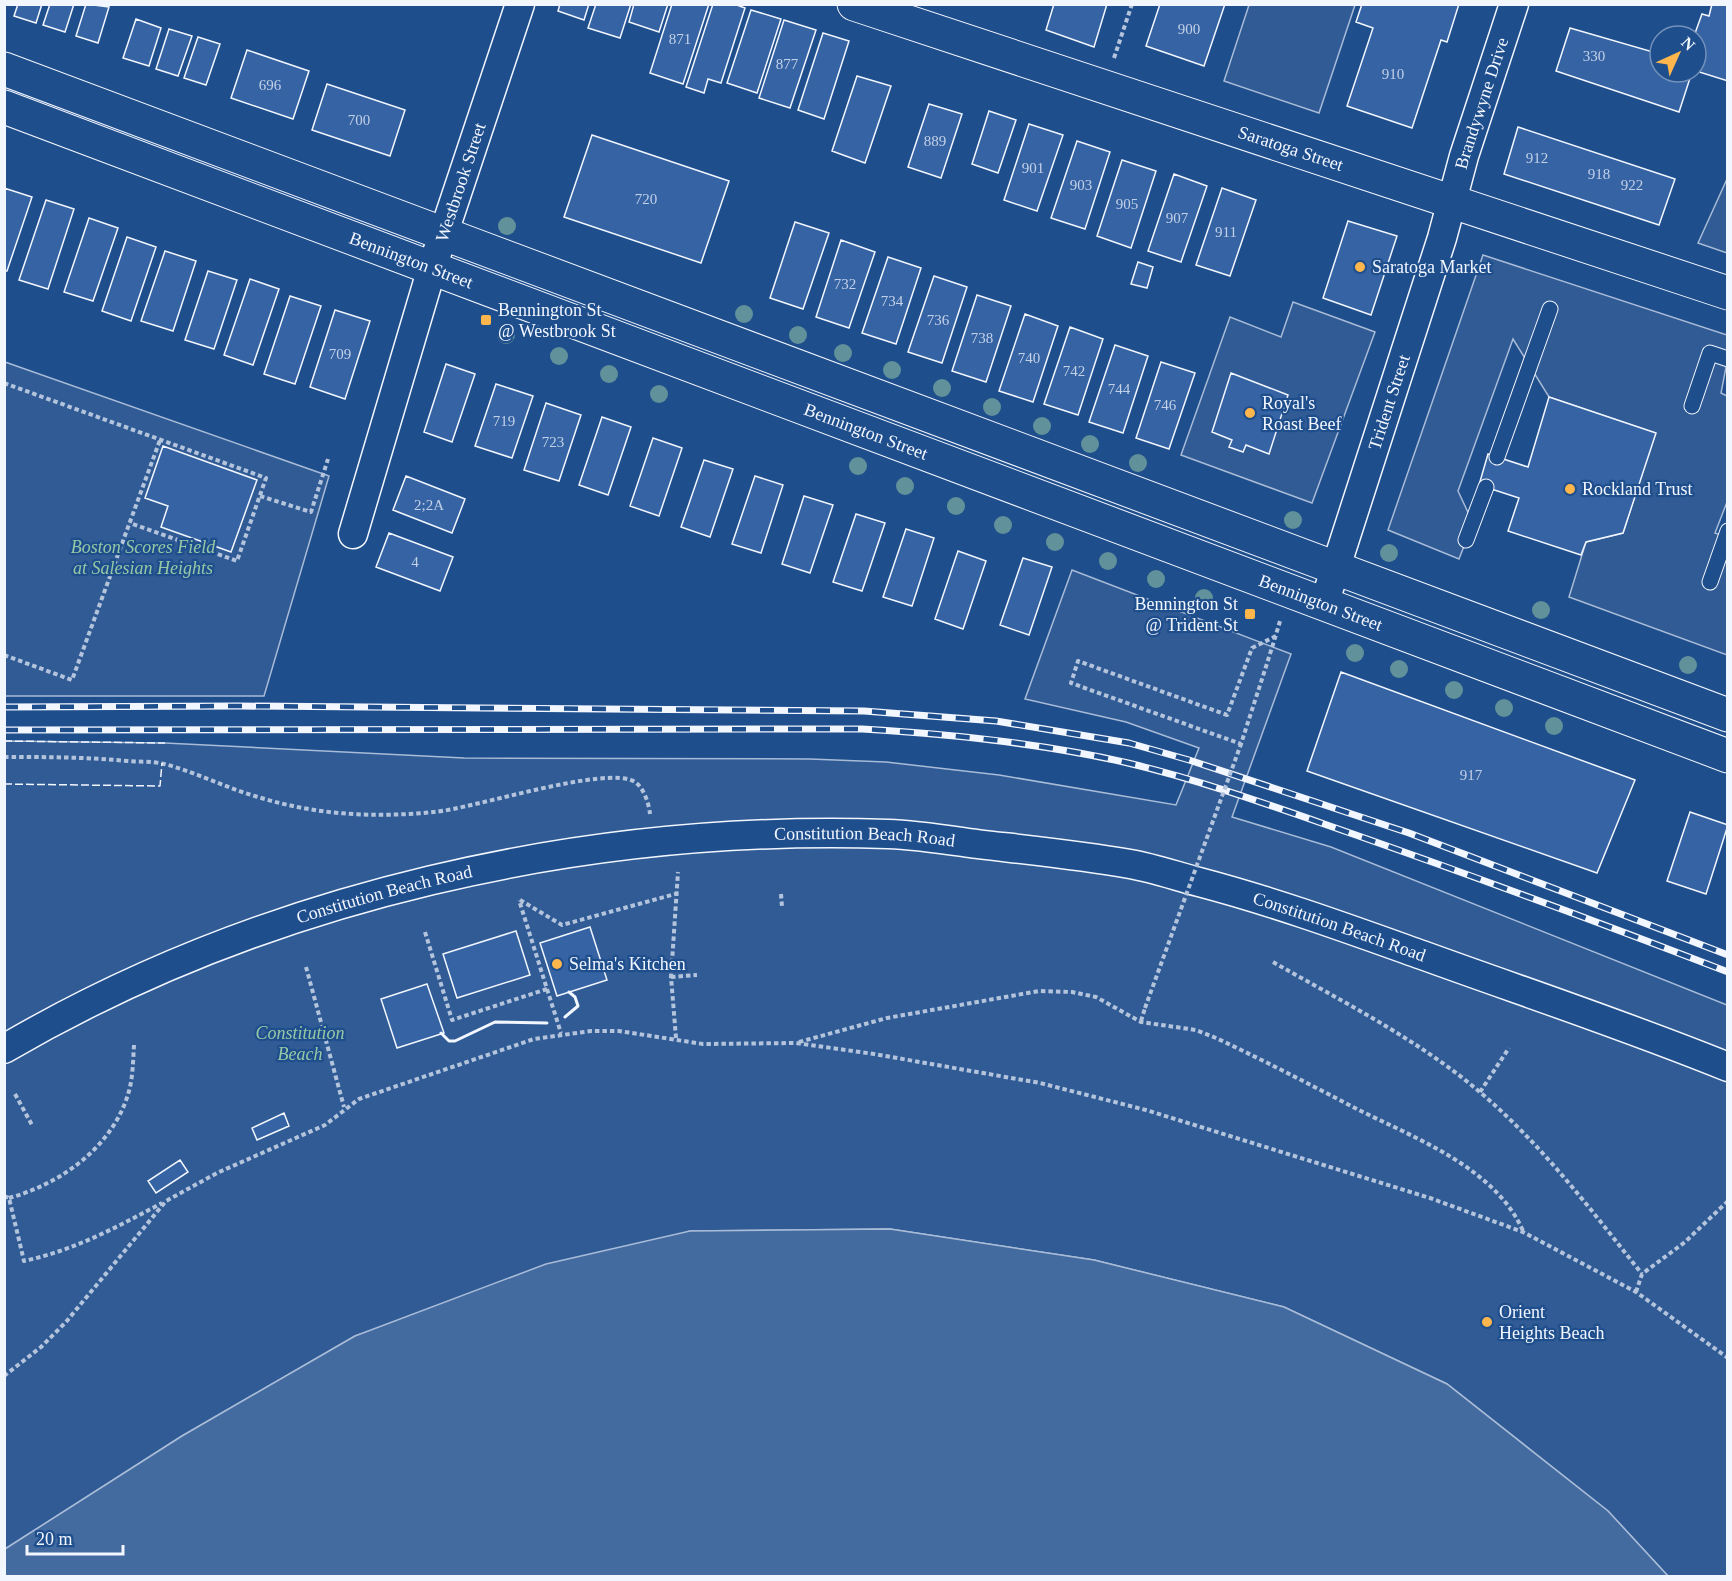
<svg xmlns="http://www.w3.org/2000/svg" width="1732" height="1581" viewBox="0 0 1732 1581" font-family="Georgia,serif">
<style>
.built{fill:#305b95;stroke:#a8bbd7;stroke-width:1.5}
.water{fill:#446ba0;stroke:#a8bbd7;stroke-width:1.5}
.building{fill:#3563a3;stroke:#f2f6ff;stroke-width:1.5}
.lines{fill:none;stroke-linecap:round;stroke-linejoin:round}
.service-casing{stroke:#f2f6ff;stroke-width:17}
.minor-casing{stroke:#f2f6ff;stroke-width:31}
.secondary-casing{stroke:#f2f6ff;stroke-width:35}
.path{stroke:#b3c4dc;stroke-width:4;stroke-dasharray:4.5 3;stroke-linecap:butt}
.service{stroke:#1f4e8c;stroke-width:15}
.minor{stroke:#1f4e8c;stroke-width:28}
.secondary{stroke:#1f4e8c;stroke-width:33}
.rail-casing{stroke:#f2f6ff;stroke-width:7}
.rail{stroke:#1f4e8c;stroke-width:4.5;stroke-dasharray:14;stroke-linecap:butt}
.path-bridge{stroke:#b3c4dc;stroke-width:4;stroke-dasharray:4.5 3;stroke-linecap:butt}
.fence{stroke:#f2f6ff;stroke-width:1.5;stroke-dasharray:8 3;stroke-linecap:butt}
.wall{stroke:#f2f6ff;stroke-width:3}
.tree{fill:#61919a}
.poi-dot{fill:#ffb74d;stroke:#1f4e8c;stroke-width:2}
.labels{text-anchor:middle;stroke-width:4.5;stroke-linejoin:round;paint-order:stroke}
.number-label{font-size:15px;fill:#c3d1e8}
.street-label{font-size:18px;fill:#f2f6ff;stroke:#1f4e8c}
.poi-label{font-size:18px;fill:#f2f6ff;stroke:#1f4e8c;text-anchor:start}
.park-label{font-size:18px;font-style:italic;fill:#97c8a6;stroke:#1f4e8c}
</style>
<rect width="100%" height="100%" fill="#1f4e8c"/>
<path class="built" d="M1249,5H1355L1319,113L1224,81Z
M1727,179V253L1698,243Z
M1483,255L1727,335V362L1721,393L1727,396V502L1715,533L1727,537V655L1569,597L1586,542L1623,533L1655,433L1549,397L1513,339L1458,491L1473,523L1459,559L1388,530Z
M1293,302L1375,332L1312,503L1181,455L1230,317L1281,337Z
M5,362L329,476L264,696H5Z
M1072,570L1291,654L1232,817L1331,847L1727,1005V1576H1668L1608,1511L1447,1384L1284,1307L1094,1260L890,1229L690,1231L355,1336L182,1436L5,1549V741L165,743L464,758L810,759L886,762L999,775L1176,805L1199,748L1126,722L1025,699Z"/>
<path class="water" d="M890,1229L1094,1260L1284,1307L1447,1384L1608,1511L1668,1576H5V1549L182,1436L355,1336L546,1264L690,1231Z"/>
<path class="building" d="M18,4H42L36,23L14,16Z
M50,4H74L65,32L43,25Z
M86,4L109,7L98,43L76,36Z
M560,4H589L584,20L558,11Z
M596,4H631L620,38L588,28Z
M634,4H668L659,32L629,22Z
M672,4H709L683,84L650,73Z
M713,4H734L745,8L721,83L708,79L704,93L686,87Z
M1054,4H1107L1094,47L1046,30Z
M1160,4H1225L1204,66L1146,46Z
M1362,4H1459L1447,42L1441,40L1412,128L1347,106L1373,28L1356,22Z
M1712,4H1728V81L1696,71L1694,36L1702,14L1709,16Z
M751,10L781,19L757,93L727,83Z
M136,19L161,28L149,66L123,58Z
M784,20L816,30L790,108L759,98Z
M1570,28L1660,54V72H1692L1679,112L1556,71Z
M169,29L192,36L178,76L156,69Z
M823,33L849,41L824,119L798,110Z
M198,37L220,44L206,85L184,78Z
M247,50L309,71L293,119L231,98Z
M857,76L891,86L865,163L832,151Z
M327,84L405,110L390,156L312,130Z
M929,104L962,114L941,178L908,167Z
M989,111L1016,120L998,173L972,164Z
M1029,124L1063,135L1037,211L1004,200Z
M1518,127L1675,179L1659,225L1504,174Z
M592,135L729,181L701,263L564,217Z
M1077,141L1110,152L1085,229L1051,218Z
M1122,160L1156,171L1131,248L1097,236Z
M1174,174L1207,186L1181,262L1148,251Z
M4,188L32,197L7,271H4Z
M1222,188L1256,200L1230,276L1196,265Z
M46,200L74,209L48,289L19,280Z
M89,218L118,228L93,301L64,292Z
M1348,221L1397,236L1371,315L1323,298Z
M795,222L829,233L803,309L770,298Z
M127,237L156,247L131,321L102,311Z
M841,240L875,252L849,328L816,317Z
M165,251L196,261L173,331L141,321Z
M888,257L921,268L896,344L862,333Z
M1138,262L1153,267L1147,288L1131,284Z
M208,271L237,280L214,349L185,340Z
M934,276L967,287L942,363L908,352Z
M250,279L279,289L253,365L224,355Z
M977,295L1011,306L986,382L952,371Z
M290,296L321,306L295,384L264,374Z
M335,310L370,321L345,399L310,387Z
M1025,314L1058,326L1033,402L999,391Z
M1070,327L1103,339L1078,415L1044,404Z
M1115,345L1148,356L1123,433L1089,422Z
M1161,362L1195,373L1169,449L1136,438Z
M446,364L475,374L452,442L424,432Z
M1231,373L1288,395L1269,454L1246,445L1243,452L1229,447L1232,440L1212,432Z
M496,384L533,396L512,458L475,446Z
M1549,397L1656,433L1623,533L1586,542L1581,555L1508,531L1519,498L1479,485L1488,454L1528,467Z
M546,403L581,415L559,481L524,470Z
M602,417L631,427L608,495L579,485Z
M653,438L682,448L659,516L630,506Z
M163,446L257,480L231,552L161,527L168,506L145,498Z
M704,460L733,469L710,537L681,527Z
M406,476L465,499L452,533L393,510Z
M755,476L783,485L761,553L732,544Z
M804,496L833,505L810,573L782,564Z
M856,514L885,523L862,591L833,582Z
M906,529L934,538L912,606L883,597Z
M389,533L453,557L440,591L376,567Z
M958,551L986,561L963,629L935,619Z
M1023,558L1052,567L1029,635L1000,625Z
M1341,672L1635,780L1597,873L1307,771Z
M1690,812L1728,825L1706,894L1667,881Z
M590,927L607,980L557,996L540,943Z
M516,931L530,975L457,998L443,954Z
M427,984L444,1033L397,1048L381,999Z
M284,1113L289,1126L257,1140L252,1128Z
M180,1160L188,1172L156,1193L148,1181Z"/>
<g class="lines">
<g class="service-casing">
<path id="service" d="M1692,406L1710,353L1728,359
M1497,457L1550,309
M1466,540L1486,487
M1710,582L1728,531"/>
</g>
<g class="minor-casing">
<g id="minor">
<path id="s1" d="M353,534L432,268L520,4"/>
<path id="s2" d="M1324,604L1442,238L1464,156L1514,4"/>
<path id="s3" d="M4,1049C265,896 586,824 888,834C917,835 948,840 977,844C1028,850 1079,855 1130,864C1153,868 1176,876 1199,882C1275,902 1349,929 1422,955C1524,992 1627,1026 1728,1067"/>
</g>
</g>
<g class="secondary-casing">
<g id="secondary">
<path id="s4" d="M854,4L1728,293"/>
<path d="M4,69L1728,715"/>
<path id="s5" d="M4,107L1728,756"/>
</g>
</g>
<path class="path" d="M1114,58L1132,4
M4,383L266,478L237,561L130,523
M260,496L311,512L328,459
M1276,636L1252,648L1227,715L1078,661L1071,683L1241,744C1254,703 1268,662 1280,621
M4,655L72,680L160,440
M4,757C46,757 87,757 127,761C139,762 152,761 164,764C196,772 226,788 258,797C316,815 374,818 434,812C472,809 608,764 635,782C644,788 649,804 650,814
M781,894L782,907
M520,900L562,925L679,893
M425,932L452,1020L547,989L519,900
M1273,962C1343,1002 1419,1040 1481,1093C1543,1146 1592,1211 1642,1274
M306,967L344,1107
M671,977L697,975
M547,989L561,1033
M1141,1021L1145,1008
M676,1038L671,977L678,872
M799,1042L887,1018L1039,991L1072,992L1096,997L1141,1022L1196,1030L1216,1038C1263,1060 1309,1084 1355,1108C1414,1138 1495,1167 1523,1231
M1480,1092L1509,1048
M15,1094L32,1125
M4,1196L9,1198L24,1261C75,1250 117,1227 162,1203
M9,1198C61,1184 114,1146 129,1091C133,1076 133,1061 134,1045
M1636,1292L1642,1274L1685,1242L1728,1201
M4,1376L41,1347L66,1322L166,1201L217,1173L325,1125L359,1099L534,1039L591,1031H619L703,1044L796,1043L874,1054L1040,1083L1146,1110L1430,1198L1523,1232L1636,1292L1728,1358"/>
<use href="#service" class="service"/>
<use href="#minor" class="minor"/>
<use href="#secondary" class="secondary"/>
<g class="rail-casing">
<path id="rail" d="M4,707L240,706L864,711L996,721L1129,743L1189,760L1409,833L1728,955
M4,730L862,729C951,734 1041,743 1128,763C1204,781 1278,808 1353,834C1479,878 1603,924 1728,972"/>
</g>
<use href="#rail" class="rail"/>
<path class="path-bridge" d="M1145,1008L1241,744"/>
<path class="fence" d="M4,741L165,743
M4,784L160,786L162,763"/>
<path class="wall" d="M565,1017L578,1006L575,997L569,992
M441,1033L449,1041H455L495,1022L547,1023"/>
</g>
<g class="tree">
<circle cx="507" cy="226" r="9"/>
<circle cx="744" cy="314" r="9"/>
<circle cx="506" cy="335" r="9"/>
<circle cx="798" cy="335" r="9"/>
<circle cx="843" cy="353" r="9"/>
<circle cx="559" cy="356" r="9"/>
<circle cx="892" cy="370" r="9"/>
<circle cx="609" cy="374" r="9"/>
<circle cx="942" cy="388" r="9"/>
<circle cx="659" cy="394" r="9"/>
<circle cx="992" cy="407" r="9"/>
<circle cx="1042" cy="426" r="9"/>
<circle cx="1090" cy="444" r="9"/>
<circle cx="1138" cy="463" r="9"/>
<circle cx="858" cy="466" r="9"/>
<circle cx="905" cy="486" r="9"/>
<circle cx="956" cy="506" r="9"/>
<circle cx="1293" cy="520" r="9"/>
<circle cx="1003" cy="525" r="9"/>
<circle cx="1055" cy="542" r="9"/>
<circle cx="1389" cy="553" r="9"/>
<circle cx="1108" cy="561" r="9"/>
<circle cx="1156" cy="579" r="9"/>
<circle cx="1204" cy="598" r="9"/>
<circle cx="1541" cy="610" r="9"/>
<circle cx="1355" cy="653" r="9"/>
<circle cx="1688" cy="665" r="9"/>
<circle cx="1399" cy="669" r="9"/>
<circle cx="1454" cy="690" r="9"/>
<circle cx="1504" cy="708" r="9"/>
<circle cx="1554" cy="726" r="9"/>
</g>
<g class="poi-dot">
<circle cx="1360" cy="267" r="6"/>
<rect x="480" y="314" width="12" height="12" rx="3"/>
<circle cx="1250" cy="413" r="6"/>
<circle cx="1570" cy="489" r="6"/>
<rect x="1244" y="608" width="12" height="12" rx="3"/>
<circle cx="557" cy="964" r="6"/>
<circle cx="1487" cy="1322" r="6"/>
</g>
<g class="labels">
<g class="number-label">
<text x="1189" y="34">900</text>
<text x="680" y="44">871</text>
<text x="1594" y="61">330</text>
<text x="787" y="69">877</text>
<text x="1393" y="79">910</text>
<text x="270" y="90">696</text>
<text x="359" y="125">700</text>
<text x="935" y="146">889</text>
<text x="1537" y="163">912</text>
<text x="1033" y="173">901</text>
<text x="1599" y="179">918</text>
<text x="1081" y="190">903</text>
<text x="1632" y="190">922</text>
<text x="646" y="204">720</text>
<text x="1127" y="209">905</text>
<text x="1177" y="223">907</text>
<text x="1226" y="237">911</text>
<text x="845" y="289">732</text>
<text x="892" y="306">734</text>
<text x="938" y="325">736</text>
<text x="982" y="343">738</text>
<text x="340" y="359">709</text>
<text x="1029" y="363">740</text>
<text x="1074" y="376">742</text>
<text x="1119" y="394">744</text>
<text x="1165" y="410">746</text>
<text x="504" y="426">719</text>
<text x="553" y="447">723</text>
<text x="429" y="510">2;2A</text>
<text x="415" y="567">4</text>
<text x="1471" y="780">917</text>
</g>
<g class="street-label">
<text dy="6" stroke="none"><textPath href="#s2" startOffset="525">Brandywyne Drive</textPath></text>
<text dy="6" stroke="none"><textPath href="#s4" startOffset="460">Saratoga Street</textPath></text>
<text dy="6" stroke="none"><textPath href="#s1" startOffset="368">Westbrook Street</textPath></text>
<text dy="6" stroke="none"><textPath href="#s5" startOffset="435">Bennington Street</textPath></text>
<text dy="6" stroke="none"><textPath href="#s2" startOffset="212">Trident Street</textPath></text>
<text dy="6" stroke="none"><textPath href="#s5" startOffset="921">Bennington Street</textPath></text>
<text dy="6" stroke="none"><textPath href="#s5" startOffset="1407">Bennington Street</textPath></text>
<text dy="6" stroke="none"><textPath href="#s3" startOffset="898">Constitution Beach Road</textPath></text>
<text dy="6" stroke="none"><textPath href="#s3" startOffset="412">Constitution Beach Road</textPath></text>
<text dy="6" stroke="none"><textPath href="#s3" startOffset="1384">Constitution Beach Road</textPath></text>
</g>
<g class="poi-label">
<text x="1372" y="273">Saratoga Market</text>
<text x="498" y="316">Bennington St<tspan x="498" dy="21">@ Westbrook St</tspan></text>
<text x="1262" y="409">Royal's<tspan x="1262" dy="21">Roast Beef</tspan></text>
<text x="1582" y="495">Rockland Trust</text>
<text x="1238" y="610" text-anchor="end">Bennington St<tspan x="1238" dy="21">@ Trident St</tspan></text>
<text x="569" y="970">Selma's Kitchen</text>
<text x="1499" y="1318">Orient<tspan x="1499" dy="21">Heights Beach</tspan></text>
</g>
<g class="park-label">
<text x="143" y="553">Boston Scores Field<tspan x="143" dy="21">at Salesian Heights</tspan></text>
<text x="300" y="1039">Constitution<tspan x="300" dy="21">Beach</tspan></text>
</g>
</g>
<rect width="1732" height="1581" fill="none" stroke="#f2f6ff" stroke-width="12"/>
<g transform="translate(1678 54) rotate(45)"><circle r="28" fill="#1f4e8c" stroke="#7391ba" stroke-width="1.5"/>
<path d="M0-4.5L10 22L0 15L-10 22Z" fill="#ffb74d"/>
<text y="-9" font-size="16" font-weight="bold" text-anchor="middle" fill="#f2f6ff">N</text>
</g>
<path d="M27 1545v9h96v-9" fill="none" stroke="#f2f6ff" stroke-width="3"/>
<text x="36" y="1545" font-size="18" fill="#f2f6ff" stroke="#1f4e8c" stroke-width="4.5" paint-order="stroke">20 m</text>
</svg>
